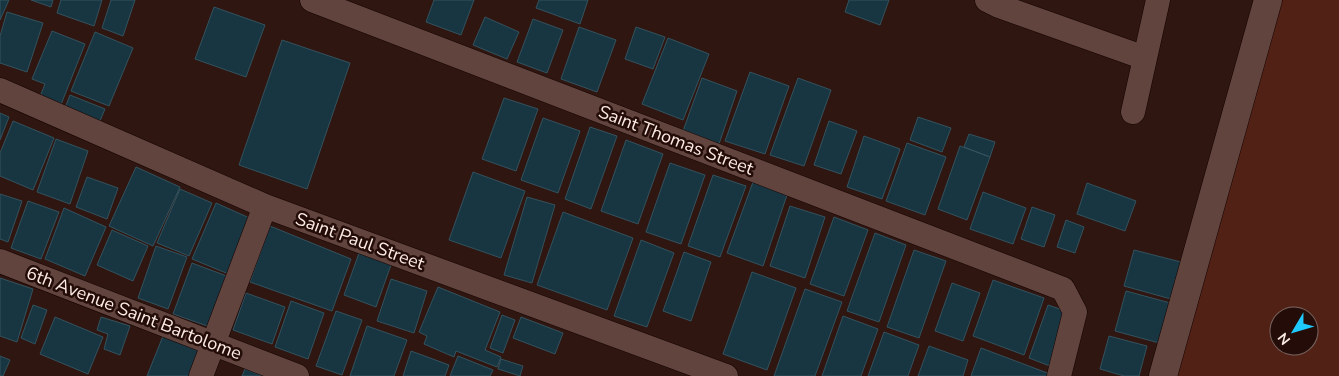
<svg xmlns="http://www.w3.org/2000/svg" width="1339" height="376" viewBox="0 0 1339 376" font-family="'Nunito Sans',sans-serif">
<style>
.green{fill:#512116;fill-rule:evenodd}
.building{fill:#183642;stroke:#33525e}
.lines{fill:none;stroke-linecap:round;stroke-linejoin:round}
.street-casing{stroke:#150201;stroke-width:25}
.secondary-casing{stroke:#150201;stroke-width:29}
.street{stroke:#60443d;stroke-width:24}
.secondary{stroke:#60443d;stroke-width:28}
.labels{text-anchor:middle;stroke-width:5;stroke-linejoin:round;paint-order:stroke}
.street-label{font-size:18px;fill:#fceae5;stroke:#240d08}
</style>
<rect width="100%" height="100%" fill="#2f1610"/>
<path class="green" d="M1280,0H1339V376H1174ZM1279,316H1309V346H1279Z"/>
<path class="building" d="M0,0H9L0,20Z
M31,0H53L51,7Z
M61,0H102L94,26L57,13Z
M111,0H135L123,36L102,28Z
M434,0H474L461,35L426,22Z
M539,0H588L580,24L536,8Z
M849,0H889L880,25L845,12Z
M214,7L265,25L246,77L195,59Z
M7,12L43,23L27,72L0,63V36Z
M485,17L519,32L507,59L473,45Z
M533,19L563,30L547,73L517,62Z
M579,27L616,40L597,92L561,79Z
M636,27L665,37L653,69L625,59Z
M52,31L85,44L60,107L39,99L45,84L32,79Z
M95,32L133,48L109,106L71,91Z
M668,38L709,54L683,120L642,104Z
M282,40L350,63L307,189L239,165Z
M750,72L789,86L765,154L725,141Z
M702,78L737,91L719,144L683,131Z
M798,78L831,90L804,166L770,155Z
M70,95L105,109L97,128L63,113Z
M504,98L538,109L516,171L482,159Z
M0,113L9,117L0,140Z
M918,117L951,128L942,152L910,140Z
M543,118L580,131L558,193L521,180Z
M13,121L54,138L33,190L0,176V153Z
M829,121L857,131L841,174L814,165Z
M590,127L617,136L591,209L565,199Z
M969,134L995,142L990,157L964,147Z
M864,136L900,149L882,199L847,187Z
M56,139L88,151L70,204L37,192Z
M626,140L663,154L638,224L601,211Z
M907,143L946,157L925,215L886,201Z
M960,146L990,157L967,220L938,209Z
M670,163L705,175L681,244L646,232Z
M136,167L180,187L153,246L109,226Z
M473,172L525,191L501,258L449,240Z
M713,175L746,186L720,257L688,246Z
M87,177L118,188L107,219L76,207Z
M753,182L787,195L763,266L727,253Z
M1087,183L1136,201L1125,231L1077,214Z
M180,189L212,203L189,256L157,243Z
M983,192L1026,208L1013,244L970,229Z
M0,194L22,201L8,242L0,239Z
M527,197L555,205L532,283L504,275Z
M28,201L59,212L41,259L11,248Z
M216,203L254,220L231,275L192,259Z
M790,206L825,217L805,278L770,266Z
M1032,207L1055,215L1044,247L1021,239Z
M64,208L106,227L85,276L45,259Z
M563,212L633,238L607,310L537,285Z
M834,217L868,230L844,296L810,284Z
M1066,220L1084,227L1075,253L1057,247Z
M270,226L351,259L332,311L250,282Z
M112,230L148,246L133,281L97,265Z
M875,233L906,245L879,322L847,311Z
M641,240L674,253L647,327L614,316Z
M156,246L187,257L168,309L138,298Z
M914,250L946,261L919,338L887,327Z
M1134,250L1181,262L1171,299L1124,286Z
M684,252L711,262L691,321L663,311Z
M359,253L391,265L376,307L344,295Z
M192,263L232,278L213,328L173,314Z
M752,272L796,288L767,370L723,354Z
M0,278L33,289L17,342L0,336Z
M391,279L427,291L414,333L377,321Z
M993,280L1044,298L1024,355L973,336Z
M952,283L980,293L963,341L935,331Z
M438,287L500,312L485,350L501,357L497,367L456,351L454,357L424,344L427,336L419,332Z
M805,289L842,302L815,376H774Z
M1126,291L1174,304L1163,344L1115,331Z
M246,293L285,307L272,344L233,330Z
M291,301L324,313L308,359L275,347Z
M33,305L47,310L35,344L21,338Z
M1048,305L1069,312L1050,366L1029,358Z
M336,311L362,320L342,375L316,366Z
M502,315L515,320L503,353L490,348Z
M843,316L878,329L861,376H822Z
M55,317L103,337L88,374L40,354Z
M101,317L130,326L120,355L104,349L108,334L97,330Z
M521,317L563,333L555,354L513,338Z
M367,326L407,340L394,376H350Z
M884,332L919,345L908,376H868Z
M163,336L201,352L191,376H147Z
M1109,336L1147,346L1139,376H1124L1100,369Z
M929,346L968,360L963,376H918Z
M981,348L1050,374L1049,376H971Z
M411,351L449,365L445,376H403Z
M0,356L10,360L3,376H0Z
M458,356L493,370L490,376H450Z
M501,359L523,366L520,376L498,369Z
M245,369L263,376H242Z"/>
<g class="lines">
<g class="street-casing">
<path id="street" d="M312,0L1063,289L1075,312L1059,376
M987,0L999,6L1145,58
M0,90L265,206L726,376
M1133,112L1158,0
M0,261L297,376
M201,376L265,206"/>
</g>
<g class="secondary-casing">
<path id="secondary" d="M1163,376L1268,0"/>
</g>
<use href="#street" class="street"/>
<use href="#secondary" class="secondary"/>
</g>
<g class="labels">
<g class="street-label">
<text transform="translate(676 140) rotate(21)" y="6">Saint Thomas Street</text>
<text transform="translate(360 241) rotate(20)" y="6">Saint Paul Street</text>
<text transform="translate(134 313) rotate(21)" y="6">6th Avenue Saint Bartolome</text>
</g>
</g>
<g transform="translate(1294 331) rotate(232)"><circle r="24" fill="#240d08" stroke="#7a6560"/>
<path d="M0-4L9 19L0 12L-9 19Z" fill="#1ec9fd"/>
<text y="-8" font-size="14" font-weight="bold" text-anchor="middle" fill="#fceae5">N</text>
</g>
</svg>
